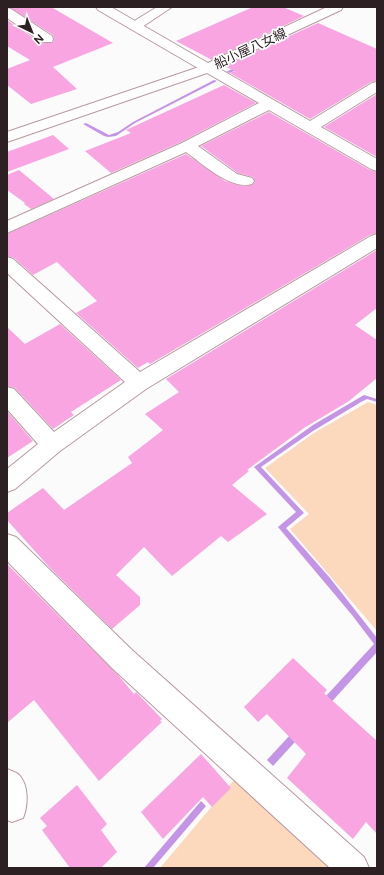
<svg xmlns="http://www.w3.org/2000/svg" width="384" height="875" viewBox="0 0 384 875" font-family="Figtree,'Noto Sans JP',sans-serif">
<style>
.green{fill:#fcd8bc}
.water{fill:#c495e6}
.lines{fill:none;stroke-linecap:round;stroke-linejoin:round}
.stream{fill:#c495e6;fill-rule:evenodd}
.building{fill:#f9a5e1}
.minor-casing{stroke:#b89aa0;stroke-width:2}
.major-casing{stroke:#b89aa0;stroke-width:2}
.minor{fill:#fff;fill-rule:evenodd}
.major{fill:#fff;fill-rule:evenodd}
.labels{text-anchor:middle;stroke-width:3.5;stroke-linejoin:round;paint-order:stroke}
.far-street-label{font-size:13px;fill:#2c2023;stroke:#fff}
</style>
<rect width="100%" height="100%" fill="#fbfbfb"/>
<path class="green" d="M368,402L377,405V631L290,529L309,514L265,468L314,433Z
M239,774L339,868H160Z"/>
<path class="water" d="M214,80L217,81L135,123L116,136L108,137L104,136L83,124L86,123L109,135L118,132L133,122Z
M364,395L377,399V402L367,399L361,402L313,431L261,467L304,513L286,528L330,578L377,638V652L273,766L267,760L374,644L352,615L278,527L296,512L254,467L313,425Z
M201,801L206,806L153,868H144Z"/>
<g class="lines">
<path class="stream" d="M240,65L244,66L230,73L226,72Z"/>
</g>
<path class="building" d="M9,7H51L113,43L53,67L77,89L31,104L7,85V69L30,60L7,46V20L41,43H53L54,39L53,35Z
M253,7H283L304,16L212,60L176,41Z
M318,23L377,49V81L371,82L310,119L230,73L235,71L224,66Z
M224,85L256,103L181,142L111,173L85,151L131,133L126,130Z
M377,94V157L324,127Z
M269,112L370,170L377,172V233L370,235L150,364L148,362L138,368L76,313L97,301L57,262L33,275L14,258L7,256V234L186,154L225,181L243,186L252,185L255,182L253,177L238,173L201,146Z
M53,135L69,149L7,172V152Z
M19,170L54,199L31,209L24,204L25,203L7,190V175Z
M377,250V308L355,325L377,340V378L349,401L304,428L247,470L249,471L232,485L267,514L228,542L221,536L172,576L144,547L116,575L140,597V605L112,629L50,568L7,520V513L43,488L64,510L132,463L128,457L163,430L145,414L179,392L166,379Z
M60,324L121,380L71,412L74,415L53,429L15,388L7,386V327L25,344Z
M7,411L33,441L7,458Z
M7,564L118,675L134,694L136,692L162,719L160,721L162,722L99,781L34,700L7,723Z
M293,658L327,690L324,693L377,741V834L366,822L353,839L287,778L306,754L267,714L258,722L244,707Z
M201,754L231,788L212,807L203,797L163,839L141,812Z
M77,785L107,824L101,830L117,852L101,868H70L42,830L47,826L40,818Z"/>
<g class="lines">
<g class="minor-casing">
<path id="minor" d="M157,7H172L139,29H131L129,26L131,23Z
M7,8L11,9L52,36L53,39L52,42H42L7,18Z
M208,64L213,65L310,121L372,83L377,82V92L321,127L377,159V171L371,169L269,110L198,146L237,174L252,178L254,181L252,184C230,190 203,164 186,152L7,233V221L182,143L259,103L207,73L7,142V132Z
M377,234V248L146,389L60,451L15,489L7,492V469L38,444L7,409V387L14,389L54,432L125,382L7,273V257L13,259L140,372L371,236Z
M7,534L16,537L132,650L364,857L369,868H330L112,668L7,561Z
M7,769C11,771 16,772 19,775C29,785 28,806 23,818L12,822L7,820Z"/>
</g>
<g class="major-casing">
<path id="major" d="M96,7H111L208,63L327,7H343L341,10L208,72L203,71L98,10Z"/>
</g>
<use href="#minor" class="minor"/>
<use href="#major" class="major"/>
</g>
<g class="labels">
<g class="far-street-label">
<text transform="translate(250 48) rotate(-25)" y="5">船小屋八女線</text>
</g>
</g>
<rect width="384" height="875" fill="none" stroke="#2c2023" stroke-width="16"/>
<g transform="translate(32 32) rotate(137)" stroke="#ffffff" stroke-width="3" paint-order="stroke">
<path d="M0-3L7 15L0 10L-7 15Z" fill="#2c2023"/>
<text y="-6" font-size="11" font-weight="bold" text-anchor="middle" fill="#2c2023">N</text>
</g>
</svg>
